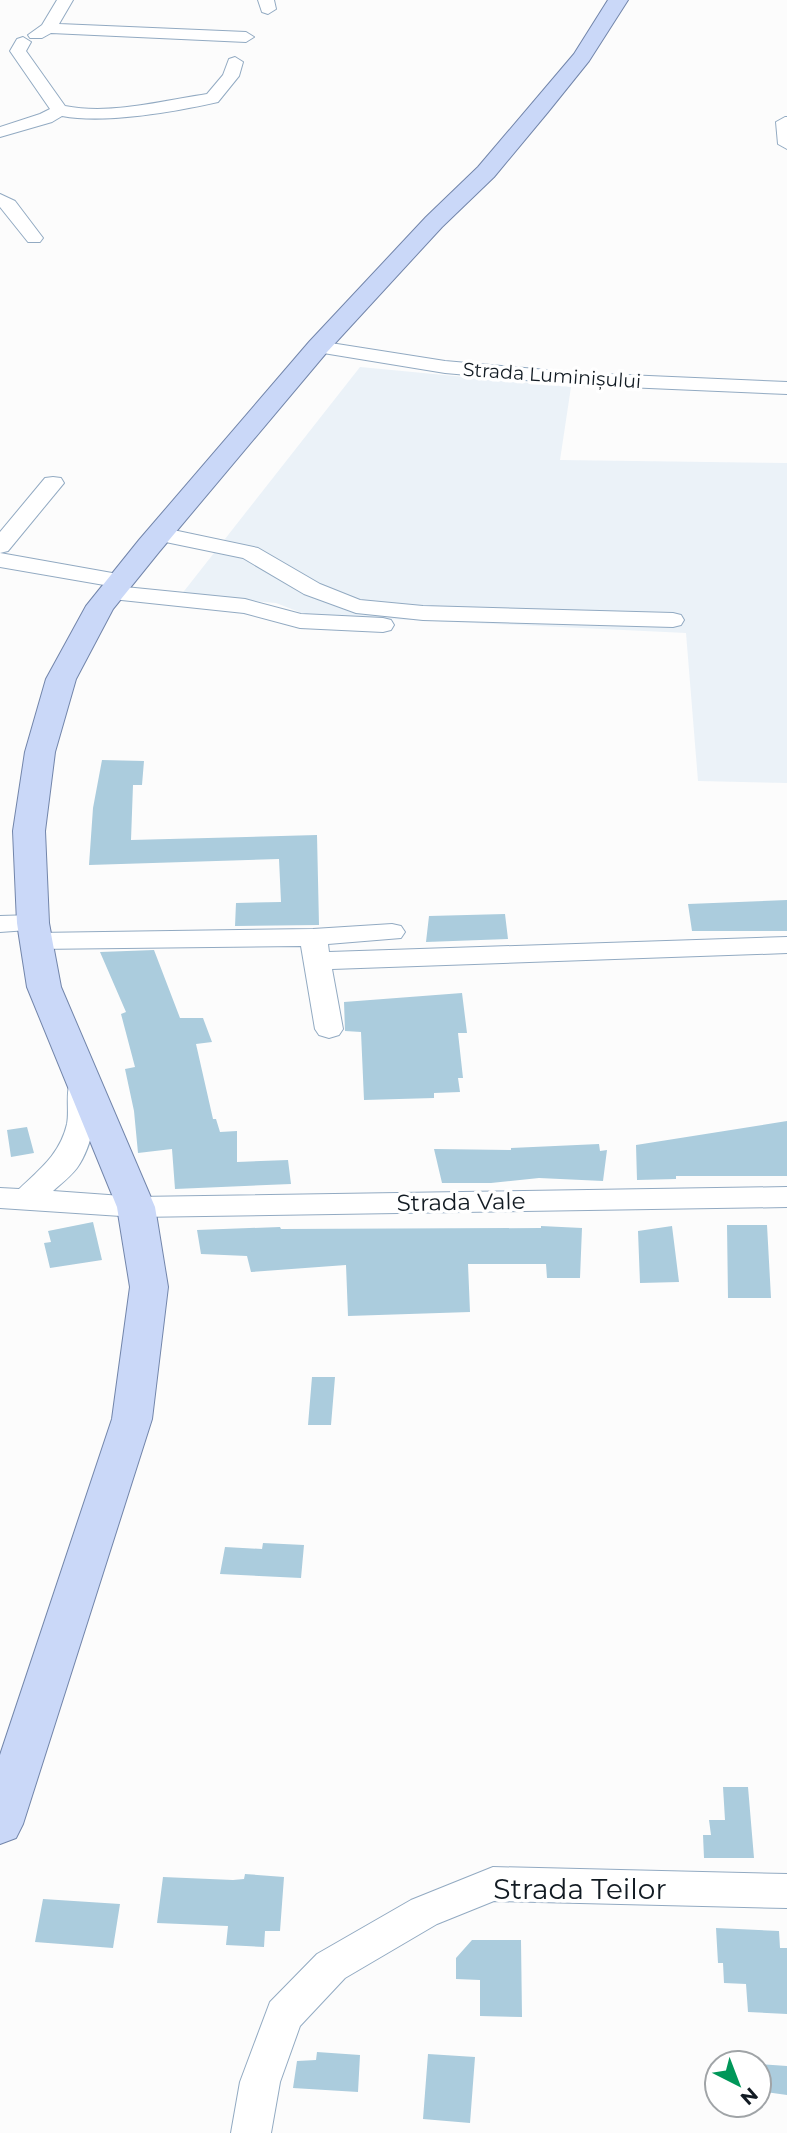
<svg xmlns="http://www.w3.org/2000/svg" width="787" height="2133" viewBox="0 0 787 2133" font-family="Montserrat,sans-serif">
<style>
.built{fill:#ebf2f8}
.building{fill:#abccdd}
.lines{fill:none;stroke-linecap:round;stroke-linejoin:round}
.minor-casing{stroke:#92aac2;stroke-width:2}
.major-casing{stroke:#7285aa;stroke-width:2}
.minor{fill:#fff;fill-rule:evenodd}
.major{fill:#cad8f8;fill-rule:evenodd}
.labels{text-anchor:middle;stroke-width:7;stroke-linejoin:round;paint-order:stroke}
.far-street-label{font-size:19px;fill:#121b23;stroke:#fff}
.street-label{font-size:23px;fill:#121b23;stroke:#fff}
.near-street-label{font-size:28px;fill:#121b23;stroke:#fff}
</style>
<rect width="100%" height="100%" fill="#fcfcfc"/>
<path class="built" d="M360,367L571,387L560,460L787,463V783L698,781L686,633L307,615L276,603L181,595Z"/>
<path class="building" d="M102,760L144,761L142,785H133L131,840L317,835L319,925L235,926L236,903L281,902L279,859L89,865L93,808Z
M787,900V931H692L688,904Z
M505,914L508,939L426,942L429,916Z
M154,950L180,1018H203L212,1042L196,1044L213,1119H216L220,1132L237,1131V1162L288,1160L291,1184L175,1189L172,1149L138,1153L134,1111L125,1069L135,1067L121,1014L126,1012L100,952Z
M462,993L467,1033H458L463,1078H458L460,1092L434,1093V1098L364,1100L361,1032L345,1031L344,1002Z
M787,1121V1176H676V1179L637,1180L636,1145Z
M27,1127L34,1153L11,1157L7,1130Z
M599,1144L600,1151L607,1150L603,1181L539,1178L491,1183H442L434,1149L511,1150V1148Z
M93,1222L102,1260L50,1268L44,1243L51,1242L48,1231Z
M727,1225H767L771,1298H728Z
M541,1226L582,1228L580,1278H547L546,1264H468L470,1312L348,1316L346,1265L251,1272L247,1256L201,1254L197,1230L280,1227L281,1229L541,1228Z
M672,1226L679,1282L640,1283L638,1231Z
M312,1377H335L331,1425H308Z
M263,1543L304,1545L301,1578L220,1574L225,1547L262,1549Z
M723,1787H748L754,1858H704L703,1835H711L709,1820H725Z
M245,1874L284,1877L280,1931H265L264,1947L226,1945L228,1926L157,1923L163,1877L233,1880L244,1879Z
M43,1899L120,1904L113,1948L35,1942Z
M716,1928L779,1931L780,1948H787V2014L748,2012L746,1984L724,1983L723,1963H718Z
M472,1940H521L522,2017L480,2016V1980L456,1979V1958Z
M317,2052L360,2055L358,2092L293,2088L297,2061L316,2060Z
M428,2054L475,2057L470,2123L423,2119Z
M759,2064L787,2066V2095L759,2091Z"/>
<g class="lines">
<g class="minor-casing">
<path id="minor" d="M57,0H73L59,24L246,32L254,37L246,42L51,33L42,38H30L28,35L42,25Z
M258,0H274L276,9L268,14L262,12Z
M23,37L31,42L26,51L65,106C111,115 161,101 207,94L223,75L229,59L235,57L243,62L239,76L218,102C174,112 105,124 62,116L52,122L0,137V127L40,114L50,109L10,51L17,39Z
M785,117H787V149L778,144L776,122Z
M0,194L15,201L43,238L40,242H28L0,207Z
M318,341L445,361L580,373L787,382V394L580,385L445,373L311,351L308,347Z
M53,477L61,478L64,483L8,551L0,553V532L45,478Z
M159,527L258,548L320,584L360,600L423,606L673,613L681,615L684,620L681,625L673,627L423,620L356,613L304,594L243,558L151,539L148,534L151,529Z
M0,553L129,576L132,581L125,587L245,599L301,614L383,618L391,620L394,625L391,630L383,632L300,628L244,613L112,599L104,597L101,592L110,586L0,567Z
M33,915L42,917L46,923L42,929L0,932V916Z
M392,924L401,926L405,932L401,938L328,944L329,952L787,937V953L332,969L343,1029L339,1035L329,1038L319,1035L315,1029L301,946L36,949L27,947L23,941L27,935L36,933L313,929Z
M83,1074L93,1076C105,1096 91,1149 77,1168C71,1176 61,1184 53,1191L136,1197L787,1187V1207L136,1217L0,1208V1188L19,1189C40,1169 60,1154 67,1124C70,1109 64,1091 73,1076Z
M493,1867L787,1874V1908L494,1901L437,1924L345,1978L300,2026L280,2082L271,2133H231L240,2082L270,2002L317,1954L411,1900Z"/>
</g>
<g class="major-casing">
<path id="major" d="M608,0H628L589,61L548,112L494,177L442,227L327,352L159,552L113,609L76,679L55,752L45,831L49,923L61,987L155,1207L168,1287L152,1419L23,1824L16,1838L0,1844V1755L112,1419L130,1287L117,1207L27,987L17,923L13,831L25,752L46,679L86,606L139,540L309,342L426,217L478,167L574,54Z"/>
</g>
<use href="#minor" class="minor"/>
<use href="#major" class="major"/>
</g>
<g class="labels">
<g class="far-street-label">
<text transform="translate(552 375) rotate(4)" y="7">Strada Luminișului</text>
</g>
<g class="street-label">
<text transform="translate(461 1202) rotate(-1)" y="8">Strada Vale</text>
</g>
<g class="near-street-label">
<text x="580" y="1899">Strada Teilor</text>
</g>
</g>
<g transform="translate(738 2084) rotate(138)"><circle r="33" fill="#ffffff" stroke="#a0a4a7" stroke-width="2"/>
<path d="M0-5L12 26L0 18L-12 26Z" fill="#009759"/>
<text y="-10" font-size="19" font-weight="bold" text-anchor="middle" fill="#121b23">N</text>
</g>
</svg>
